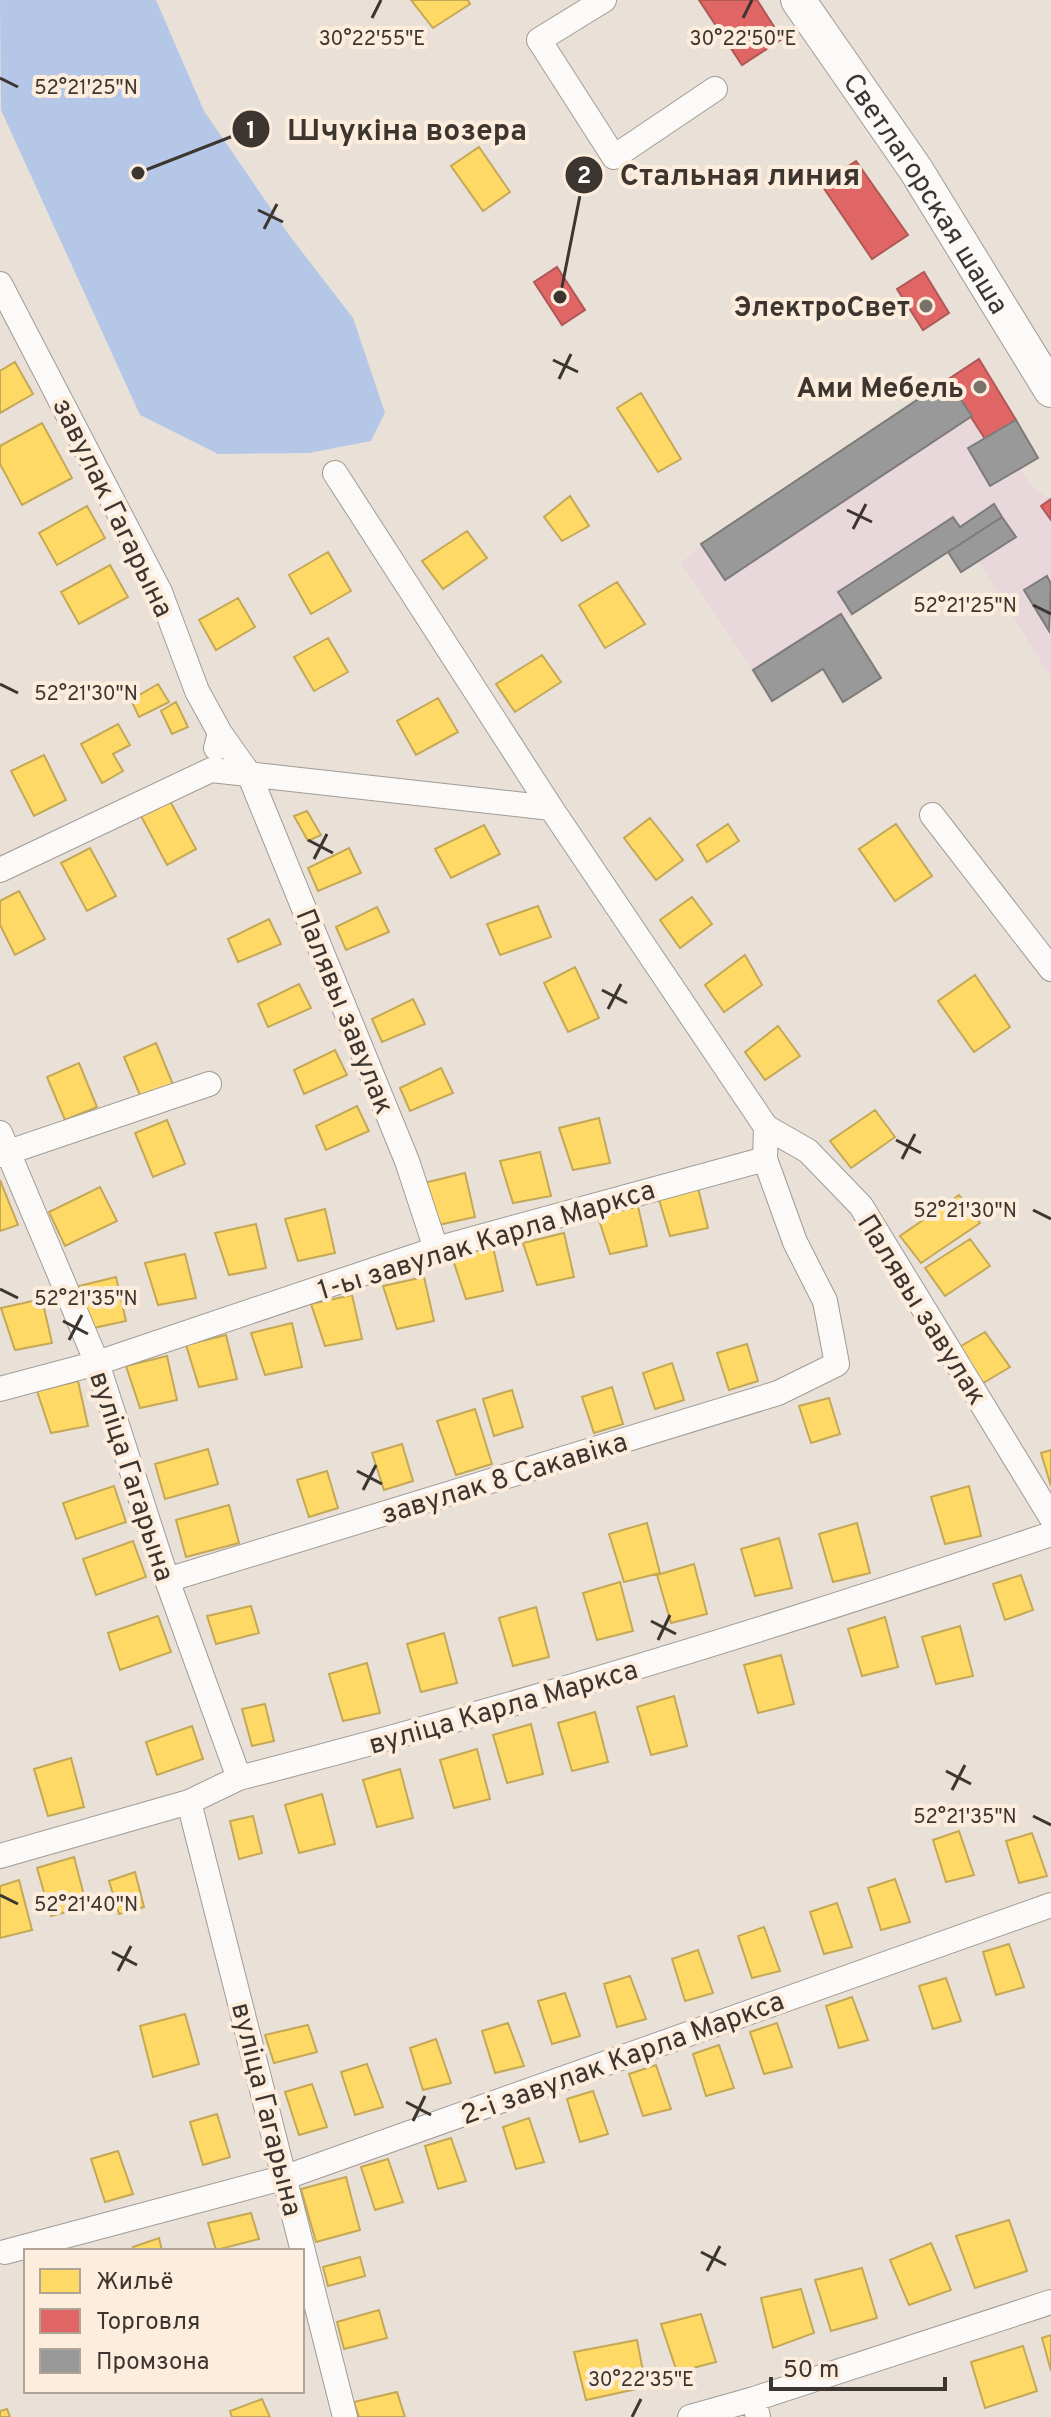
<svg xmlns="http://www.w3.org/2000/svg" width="1051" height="2417" viewBox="0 0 1051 2417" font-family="Overpass,sans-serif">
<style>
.industrial{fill:#e8d8dc}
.water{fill:#b5c7e6}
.homes{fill:#ffd966;stroke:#c5a856;stroke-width:2}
.shops{fill:#e06666;stroke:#af5856;stroke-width:2}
.industry{fill:#999;stroke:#7d7b7a;stroke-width:2}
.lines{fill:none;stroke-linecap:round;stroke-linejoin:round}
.minor-casing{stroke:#a29b95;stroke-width:26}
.secondary-casing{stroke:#a29b95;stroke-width:36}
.minor{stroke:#fcfaf9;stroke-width:24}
.secondary{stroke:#fcfaf9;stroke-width:34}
.ticks{fill:none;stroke:#3d3630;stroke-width:3}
.poi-dot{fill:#79726a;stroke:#fdeddd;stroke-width:3}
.labels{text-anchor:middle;stroke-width:8;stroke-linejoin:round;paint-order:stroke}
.street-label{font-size:28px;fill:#3d3630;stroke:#fdeddd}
.poi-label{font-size:28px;font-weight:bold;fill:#3d3630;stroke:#fdeddd;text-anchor:end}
.ticks-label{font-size:20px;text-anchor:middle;fill:#3d3630;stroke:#fdeddd;stroke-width:8;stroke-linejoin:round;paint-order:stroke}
.leader{fill:none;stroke:#3d3630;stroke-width:3}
.callout-dot{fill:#3d3630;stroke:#fdeddd;stroke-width:3}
.mark-label{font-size:24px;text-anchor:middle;font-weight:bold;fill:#fff}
.callout-label{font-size:30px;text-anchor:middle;font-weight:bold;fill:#3d3630;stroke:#fdeddd;stroke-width:8;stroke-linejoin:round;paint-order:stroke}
</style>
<rect width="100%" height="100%" fill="#e9e0d7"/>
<path class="industrial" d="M979,359L1038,458L1020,469L1034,488L1051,499V677L978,561L961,572L948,552L845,620L881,678L843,702L823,669L772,701L681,563L701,544Z"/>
<path class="water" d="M0,0H156L204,111L289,235L353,318L385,413L371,441L309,453L218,454L140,415L1,110Z"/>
<path class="homes" d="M411,0H468L470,4L433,28Z
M479,147L510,192L483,211L451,166Z
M15,362L33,394L0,413V371Z
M641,393L681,459L658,472L617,408Z
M42,423L72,478L22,505L0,464V446Z
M570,496L589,526L562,541L544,517Z
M87,506L105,538L57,565L39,533Z
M467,531L487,558L443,589L422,561Z
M328,552L351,591L311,614L289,575Z
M110,565L128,597L79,624L61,592Z
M617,582L645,624L605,648L579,605Z
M238,598L255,627L216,650L199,620Z
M328,638L348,672L314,691L294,657Z
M542,655L561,682L515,712L496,684Z
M158,684L169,702L139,717L131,700Z
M438,698L458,732L416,755L397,721Z
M176,702L188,727L172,734L161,711Z
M118,724L130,745L113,754L123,771L102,783L81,744Z
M44,755L66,800L34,816L11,771Z
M170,801L196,849L167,865L141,816Z
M307,811L321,835L308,841L294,816Z
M650,818L683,860L656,880L624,838Z
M728,824L739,841L707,862L697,845Z
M896,824L932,876L895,901L859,849Z
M484,825L500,854L451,878L435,849Z
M90,848L116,896L87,911L61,863Z
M349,848L361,873L318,891L308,868Z
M19,891L45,939L15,955L0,925V901Z
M692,897L712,924L680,948L660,920Z
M538,906L551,937L500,955L487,924Z
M377,907L389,932L346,950L336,927Z
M269,919L281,944L238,962L228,939Z
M745,955L762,985L724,1012L705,985Z
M575,967L599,1018L568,1032L544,983Z
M975,975L1010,1027L974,1052L938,1001Z
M299,984L311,1008L268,1027L258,1004Z
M413,999L425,1024L382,1042L372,1019Z
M778,1026L800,1056L765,1080L745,1052Z
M156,1043L174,1087L142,1100L124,1057Z
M335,1050L347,1075L304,1094L294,1070Z
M79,1063L97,1107L65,1120L47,1077Z
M441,1068L453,1093L410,1111L400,1088Z
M357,1106L369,1131L326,1150L316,1126Z
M875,1110L895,1137L851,1168L830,1141Z
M599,1118L610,1163L573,1170L559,1128Z
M167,1120L185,1164L153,1177L135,1133Z
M540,1152L551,1196L513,1203L500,1161Z
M465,1173L475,1217L438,1225L424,1183Z
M0,1180L18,1225L0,1231Z
M697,1184L708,1228L670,1236L657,1193Z
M100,1187L117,1221L65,1246L49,1212Z
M959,1195L980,1223L921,1263L900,1236Z
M637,1202L647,1246L610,1254L596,1211Z
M325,1209L335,1253L298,1261L285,1219Z
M256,1224L266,1268L229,1275L215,1233Z
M564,1233L574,1277L537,1285L523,1243Z
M970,1239L990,1266L945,1296L925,1268Z
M493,1247L503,1291L466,1299L452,1257Z
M185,1254L196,1298L158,1305L145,1263Z
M116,1277L126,1321L89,1329L75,1287Z
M424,1277L434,1321L397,1329L383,1286Z
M352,1295L362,1339L325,1346L311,1304Z
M42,1299L52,1343L15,1350L1,1308Z
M292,1323L302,1367L265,1375L251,1333Z
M985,1332L1010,1367L980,1385L956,1349Z
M226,1335L237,1379L199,1387L186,1345Z
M747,1344L758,1381L729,1390L717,1353Z
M167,1356L177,1400L140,1408L126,1366Z
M672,1363L684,1400L655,1409L643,1373Z
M78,1381L88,1426L51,1433L37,1391Z
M612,1387L623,1424L594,1433L582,1397Z
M512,1390L523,1427L494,1436L483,1399Z
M829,1398L840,1434L811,1443L799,1406Z
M475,1409L492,1464L456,1475L437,1421Z
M402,1444L413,1481L384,1490L372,1453Z
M208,1449L218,1484L165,1499L155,1464Z
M1051,1450V1486L1041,1453Z
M327,1471L338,1508L309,1517L297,1480Z
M114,1486L126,1522L76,1539L63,1503Z
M969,1486L981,1536L945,1544L931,1497Z
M229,1505L239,1543L186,1557L176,1520Z
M647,1523L660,1573L624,1582L609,1534Z
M857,1523L870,1573L833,1582L819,1534Z
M779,1538L792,1588L755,1596L741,1549Z
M133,1541L146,1577L96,1595L83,1559Z
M694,1564L707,1614L671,1623L657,1575Z
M1021,1575L1033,1610L1005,1620L993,1584Z
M620,1582L633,1631L597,1640L583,1593Z
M251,1606L259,1633L216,1644L207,1616Z
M536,1607L549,1657L513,1666L499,1618Z
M158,1616L171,1652L120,1670L108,1633Z
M885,1617L898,1667L862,1676L848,1629Z
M960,1626L973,1676L936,1684L922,1637Z
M444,1633L457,1683L421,1692L407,1644Z
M781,1655L794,1704L758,1713L744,1665Z
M367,1663L380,1713L343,1721L329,1674Z
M674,1696L687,1746L651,1755L637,1707Z
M265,1704L274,1741L252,1746L242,1709Z
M595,1712L608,1762L572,1771L558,1723Z
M531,1724L543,1774L507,1783L493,1735Z
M192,1726L203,1759L157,1775L146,1742Z
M477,1749L490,1799L454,1808L440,1760Z
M71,1758L84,1807L48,1816L34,1769Z
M400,1769L413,1818L377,1827L363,1780Z
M322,1794L335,1844L299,1853L285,1805Z
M253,1816L262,1853L239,1859L230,1821Z
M959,1831L974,1875L946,1882L933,1840Z
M1032,1833L1047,1876L1019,1883L1006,1841Z
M74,1857L87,1907L51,1916L37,1868Z
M135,1872L144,1907L119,1914L109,1881Z
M895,1879L910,1922L881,1930L868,1888Z
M19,1880L32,1930L0,1938V1886Z
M837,1903L852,1947L824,1954L810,1912Z
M764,1927L780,1971L752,1978L738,1936Z
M1009,1944L1024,1987L996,1995L983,1952Z
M698,1950L713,1993L685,2001L672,1959Z
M630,1976L646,2019L617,2027L604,1984Z
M946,1978L961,2021L933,2029L919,1986Z
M565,1993L580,2036L552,2044L538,2001Z
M852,1997L868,2040L839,2048L826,2006Z
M185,2014L199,2064L153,2077L140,2026Z
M508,2023L524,2066L495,2073L482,2031Z
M777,2023L792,2067L764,2074L750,2032Z
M308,2025L317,2052L274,2063L265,2035Z
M436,2039L451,2083L423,2090L410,2048Z
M719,2045L734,2088L706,2096L693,2054Z
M367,2064L383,2107L355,2115L341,2072Z
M656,2065L671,2109L643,2116L629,2074Z
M312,2084L327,2127L299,2135L285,2092Z
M593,2091L608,2134L580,2142L567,2099Z
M217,2114L230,2157L203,2165L190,2122Z
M529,2118L544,2162L516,2169L503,2127Z
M451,2138L466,2181L438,2189L425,2146Z
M118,2151L133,2194L105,2202L91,2159Z
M388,2159L403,2202L375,2210L361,2167Z
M346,2177L360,2230L316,2242L301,2189Z
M251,2213L259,2239L216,2250L208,2223Z
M1009,2220L1027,2271L975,2288L956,2236Z
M159,2238L162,2251H134L133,2247Z
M931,2243L951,2290L909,2305L890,2260Z
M360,2257L365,2276L328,2286L323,2267Z
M862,2268L877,2318L831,2331L815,2280Z
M801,2289L814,2333L773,2348L761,2298Z
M379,2310L387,2338L344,2349L337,2322Z
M701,2314L716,2362L677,2372L661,2324Z
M1051,2335V2371L1042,2338Z
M637,2340L646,2387L586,2400L574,2352Z
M1023,2346L1037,2391L985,2408L971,2362Z
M397,2392L405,2417H359L354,2402Z
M262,2399L270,2417H232L230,2411Z
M7,2409L10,2417H0V2411Z"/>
<path class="shops" d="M699,0H757L782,39L742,65Z
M856,161L908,235L872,259L821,184Z
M557,267L585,310L562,325L534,282Z
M924,272L949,313L923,330L897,289Z
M979,359L1016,420L985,439L947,380Z
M1051,499V520L1041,506Z"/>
<path class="industry" d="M947,380L972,416L725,580L701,544Z
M1016,420L1038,458L990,486L968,448Z
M994,504L1002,517L852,614L838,592L953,517L960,527Z
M1002,517L1016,537L961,572L948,552Z
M1047,576L1051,584L1049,631L1024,590Z
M841,614L881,678L843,702L823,669L772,701L753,670Z"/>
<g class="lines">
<g class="minor-casing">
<path id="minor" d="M604,0L539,40L614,157L715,89
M0,284L160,592L197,691L220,733L216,748
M335,473L551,808L766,1127L765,1159
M220,733L249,774L407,1161L436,1249
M932,815L1051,969
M0,870L211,770L551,808
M766,1127L808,1151L861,1206L1051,1517
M0,1133L97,1363L167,1580L239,1778
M0,1155L209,1084
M0,1389L97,1363L436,1249L765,1159L795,1242L825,1301L837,1364L778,1393L167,1580
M189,1802L345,2417
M0,1856L189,1802L239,1778C513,1708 783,1625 1051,1534
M5,2252L286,2177L1051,1905
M690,2417L754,2399
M758,2417L754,2399L1051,2302"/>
</g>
<g class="secondary-casing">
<g id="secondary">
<path id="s1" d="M798,0L916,170L1051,390"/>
</g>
</g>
<use href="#minor" class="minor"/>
<use href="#secondary" class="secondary"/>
</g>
<path class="ticks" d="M372,18L381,0M743,18L752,0M0,78L18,87M258,210L283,222M264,229L277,204M553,360L578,372M559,379L571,354M847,510L872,522M853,529L866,504M1033,605L1051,614M0,684L18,693M308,840L333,853M314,859L327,834M602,990L627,1003M608,1009L621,984M896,1140L921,1153M902,1159L915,1134M1033,1210L1051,1219M0,1289L18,1298M63,1321L88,1334M69,1340L82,1315M357,1471L382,1484M363,1490L376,1465M651,1621L676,1634M658,1640L670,1615M946,1771L971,1784M952,1790L965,1765M1033,1816L1051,1825M0,1895L18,1904M112,1952L137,1965M118,1971L131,1946M406,2102L431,2115M413,2121L425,2096M701,2252L726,2265M707,2271L720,2246M632,2417L641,2399"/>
<g class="poi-dot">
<circle cx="926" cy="306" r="8"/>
<circle cx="980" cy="387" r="8"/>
</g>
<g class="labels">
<g class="street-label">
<text dy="10" stroke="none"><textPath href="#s1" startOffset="232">Светлагорская шаша</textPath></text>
<text transform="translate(114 507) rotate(64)" y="10">завулак Гагарына</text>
<text transform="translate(346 1011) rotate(68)" y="10">Палявы завулак</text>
<text transform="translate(486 1239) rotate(-17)" y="10">1-ы завулак Карла Маркса</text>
<text transform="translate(923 1309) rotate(58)" y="10">Палявы завулак</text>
<text transform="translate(133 1476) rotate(72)" y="10">вуліца Гагарына</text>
<text transform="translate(504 1477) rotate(-17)" y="10">завулак 8 Сакавіка</text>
<text transform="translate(503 1706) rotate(-16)" y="10">вуліца Карла Маркса</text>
<text transform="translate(622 2057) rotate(-20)" y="10">2-і завулак Карла Маркса</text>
<text transform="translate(268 2109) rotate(76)" y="10">вуліца Гагарына</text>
</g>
<g class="poi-label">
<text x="910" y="316">ЭлектроСвет</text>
<text x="964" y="397">Ами Мебель</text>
</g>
</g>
<g class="ticks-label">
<text x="372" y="45">30°22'55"E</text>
<text x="743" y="45">30°22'50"E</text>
<text x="86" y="94">52°21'25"N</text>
<text x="965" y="612">52°21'25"N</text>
<text x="86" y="700">52°21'30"N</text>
<text x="965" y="1217">52°21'30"N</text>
<text x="86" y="1305">52°21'35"N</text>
<text x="965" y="1823">52°21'35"N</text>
<text x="86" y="1911">52°21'40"N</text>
<text x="641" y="2386">30°22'35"E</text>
</g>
<path class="leader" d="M138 173L251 129M560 297L584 175"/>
<g class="callout-dot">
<circle cx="138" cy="173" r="8"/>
<circle cx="560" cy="297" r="8"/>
<circle cx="251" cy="129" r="20"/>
<circle cx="584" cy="175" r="20"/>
</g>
<g class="mark-label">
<text x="251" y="138">1</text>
<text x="584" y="183">2</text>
</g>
<g class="callout-label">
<text x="407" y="140">Шчукіна возера</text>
<text x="740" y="185">Стальная линия</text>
</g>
<rect x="24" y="2249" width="280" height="144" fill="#fdeddd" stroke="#b0a498" stroke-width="2"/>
<rect x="40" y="2269" width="40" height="24" fill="#ffd966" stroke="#b0a498" stroke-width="2"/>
<text x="96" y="2289" font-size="24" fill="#3d3630">Жильё</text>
<rect x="40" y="2309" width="40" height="24" fill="#e06666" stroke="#b0a498" stroke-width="2"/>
<text x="96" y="2329" font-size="24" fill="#3d3630">Торговля</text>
<rect x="40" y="2349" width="40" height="24" fill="#999999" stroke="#b0a498" stroke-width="2"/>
<text x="96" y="2369" font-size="24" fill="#3d3630">Промзона</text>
<path d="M771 2377v12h174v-12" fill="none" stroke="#3d3630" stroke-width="4"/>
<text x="783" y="2377" font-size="24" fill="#3d3630" stroke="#fdeddd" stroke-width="6" paint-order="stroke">50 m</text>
</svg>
